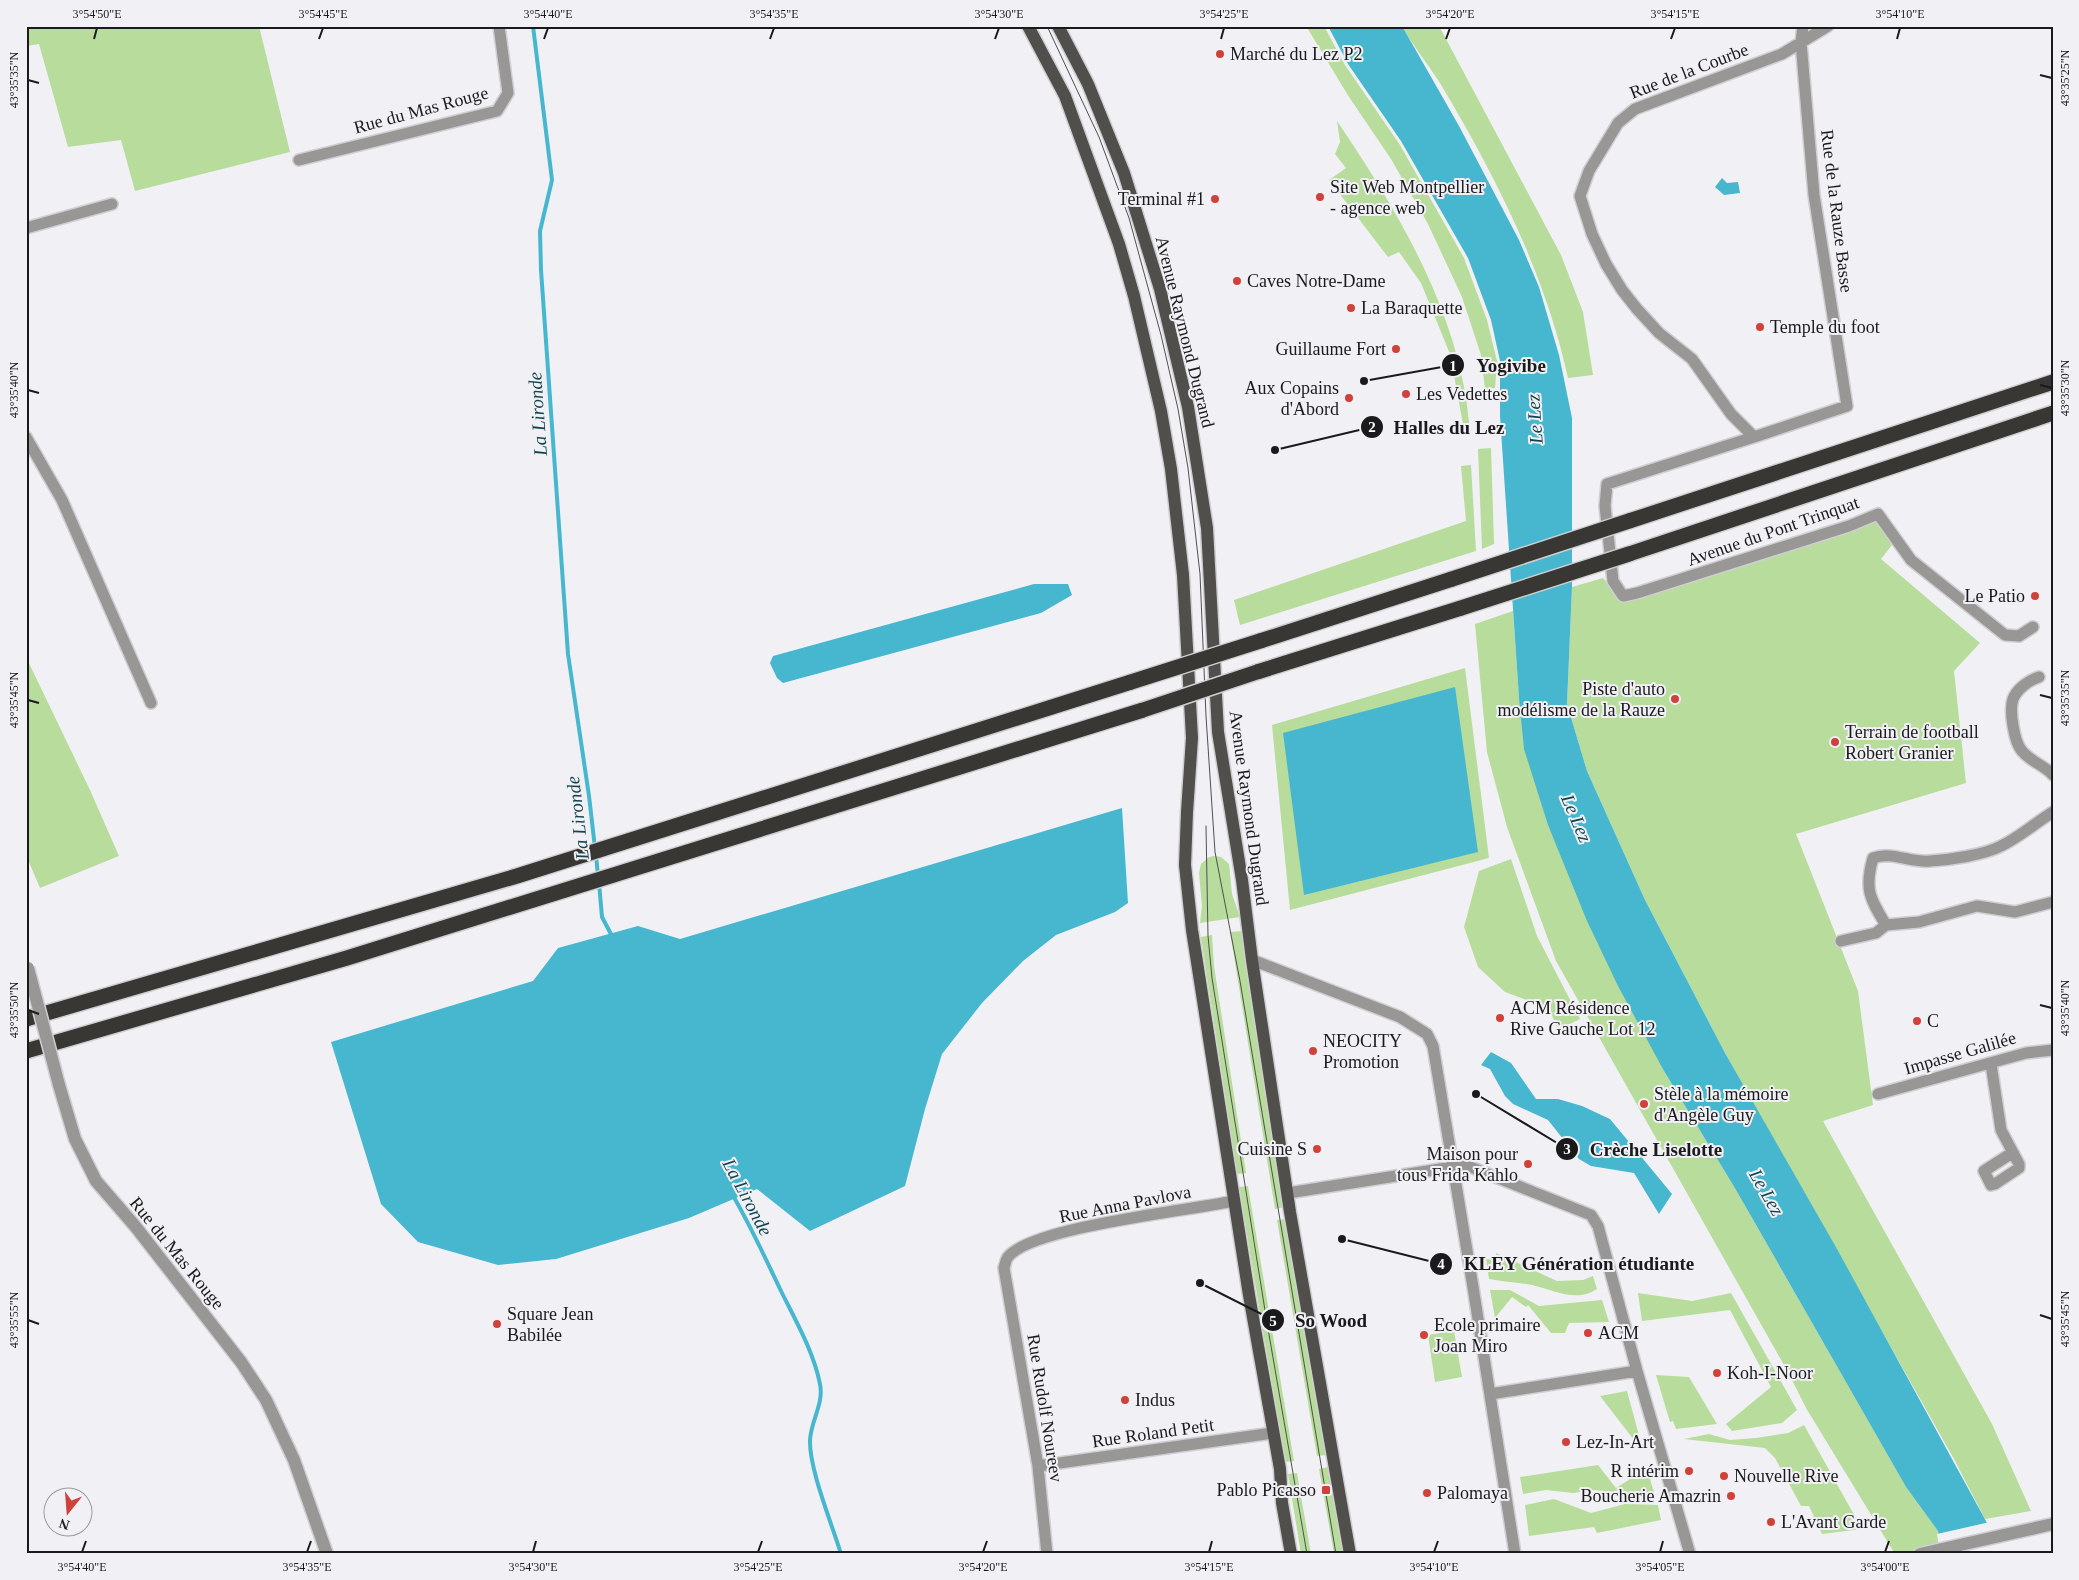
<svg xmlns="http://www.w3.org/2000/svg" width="2079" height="1580" viewBox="0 0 2079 1580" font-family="'Times New Roman',serif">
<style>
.green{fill:#b7dc9b}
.water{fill:#47b7cf}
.pier{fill:#f1f1f5}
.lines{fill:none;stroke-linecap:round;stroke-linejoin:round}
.stream{stroke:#47b7cf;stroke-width:4}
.minor-casing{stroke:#cfcfd2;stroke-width:14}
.tertiary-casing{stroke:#cfcfd2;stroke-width:15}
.primary-casing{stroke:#cfcfd2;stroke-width:15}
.motorway-casing{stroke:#cfcfd2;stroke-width:18}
.minor{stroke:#989796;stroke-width:11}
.tertiary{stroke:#989796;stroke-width:12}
.primary{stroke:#514f4c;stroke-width:12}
.motorway{stroke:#383733;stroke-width:15}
.tram{stroke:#505052;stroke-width:1}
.tertiary-bridge-casing{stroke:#cfcfd2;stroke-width:15;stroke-linecap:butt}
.motorway-bridge-casing{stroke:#cfcfd2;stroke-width:18;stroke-linecap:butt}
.tertiary-bridge{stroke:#989796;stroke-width:12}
.motorway-bridge{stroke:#383733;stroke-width:15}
.ticks{fill:none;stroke:#1a1a1c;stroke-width:2}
.poi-dot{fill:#d0413b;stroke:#f1f1f5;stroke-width:2}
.labels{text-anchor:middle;stroke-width:4;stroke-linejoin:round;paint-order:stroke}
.poi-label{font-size:18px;fill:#1a1a1c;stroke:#f1f1f5;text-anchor:start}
.street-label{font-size:18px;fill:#1a1a1c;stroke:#f1f1f5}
.water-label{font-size:19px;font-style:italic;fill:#14454f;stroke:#f1f1f5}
.leader{fill:none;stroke:#1a1a1c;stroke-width:2}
.callout-dot{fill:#1a1a1c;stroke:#f1f1f5;stroke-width:2}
.mark-label{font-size:15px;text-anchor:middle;font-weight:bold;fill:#fff}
.callout-label{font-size:19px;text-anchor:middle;font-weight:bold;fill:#1a1a1c;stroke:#f1f1f5;stroke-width:4;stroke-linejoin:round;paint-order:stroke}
.neatline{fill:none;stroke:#1a1a1c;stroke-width:2}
.ticks-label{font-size:12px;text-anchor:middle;fill:#1a1a1c}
</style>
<rect width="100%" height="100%" fill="#f1f1f5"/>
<path class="green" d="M26,26H259L290,152L135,191L121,140L68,147L39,44L26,46Z
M1306,26H1324L1345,65L1400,145L1464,258L1487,320L1497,361L1495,388L1485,389L1481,355L1462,297L1428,224L1391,159L1349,97Z
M1402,26H1439L1561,255L1583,312L1593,375L1568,378C1545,273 1495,175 1440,83C1428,64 1413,46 1402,26Z
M1337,121C1400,214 1463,319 1470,434L1465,435L1450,354L1421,283L1399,252L1388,257L1329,180L1346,168L1335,154L1340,142Z
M1491,448L1494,544L1482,549L1478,449Z
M1471,465L1476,551L1240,625L1234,600L1466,521L1461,466Z
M1876,522L1892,545L1881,559L1980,643L1954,671L1966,783L1796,834L1858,991L1873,1105L1823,1121L1992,1424L2031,1511L1985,1519L1954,1459L1725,1053L1645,900L1587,771L1567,704L1572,587L1603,578L1619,597L1634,598L1787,552Z
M1513,611L1519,698L1664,1071L1736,1190L1906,1487L1938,1531L1942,1554H1895L1806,1408L1789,1374L1556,961L1507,827L1487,752L1475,624Z
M26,657L90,790L119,856L40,888L26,855Z
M1465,668L1489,858L1290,910L1272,725Z
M1214,856L1221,857L1229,864L1232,894L1240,917L1200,923L1202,906L1199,873L1201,864L1209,857Z
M1511,859L1537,936L1580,1019L1558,1030L1549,1008L1505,992L1478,967L1464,927L1479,871Z
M1242,931L1285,1207L1275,1209L1230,932Z
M1212,935L1214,966L1246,1173L1237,1174L1201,937Z
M1248,1186L1294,1461L1285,1462L1239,1187Z
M1286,1219L1326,1455L1317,1456L1277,1220Z
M1496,1253L1557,1281L1583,1280L1593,1276L1597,1289C1576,1303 1554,1290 1532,1285C1518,1282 1503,1282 1489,1279L1486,1259L1496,1260Z
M1490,1290H1510L1539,1306L1602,1300L1609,1322L1569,1323L1565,1333H1551L1528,1305L1526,1307L1512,1297L1495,1318Z
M1638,1293L1692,1301L1731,1293L1797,1410L1782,1423L1732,1431L1726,1424L1771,1387L1730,1310L1642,1321Z
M1454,1331L1462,1377L1435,1382L1428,1335Z
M1656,1375L1689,1377L1717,1424L1676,1429L1673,1421L1670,1422Z
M1627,1391L1640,1439L1634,1440L1600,1396Z
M1804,1425L1862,1529L1822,1534L1809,1506H1801L1775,1458L1765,1448L1684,1439L1709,1434L1730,1440L1756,1438L1788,1433Z
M1598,1465L1616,1488L1647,1468L1655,1496L1594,1490L1573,1493L1546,1490L1523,1494L1520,1477Z
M1328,1467L1344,1554H1334L1319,1469Z
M1297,1473L1311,1554H1301L1288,1474Z
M1554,1499L1591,1513L1625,1504L1658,1505L1661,1520L1597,1533L1594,1527L1529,1536L1525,1505Z"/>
<path class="water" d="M1328,26H1402L1459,126L1519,240L1539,287L1559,355L1572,418V587L1567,704L1587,771L1645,900L1725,1053L1837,1249L2004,1554H1942L1938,1531L1906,1487L1736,1190L1664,1071L1618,986L1587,921L1548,825L1524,749L1519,698L1500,416V361L1491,320L1468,258L1401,141L1348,64Z
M1722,178L1727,183L1738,182L1740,193L1724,195L1715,187Z
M1034,584H1068L1072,595L1041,613L783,683L777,678L770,663L773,656Z
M1455,687L1478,852L1304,895L1283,733Z
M1122,808L1128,903L1115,912L1056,935L1023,961L982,1003L942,1054L925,1109L905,1186L810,1231L757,1189L689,1218L556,1259L498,1265L418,1242L381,1204L331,1042L533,981L558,948L638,926L680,939Z
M1491,1052L1511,1063L1536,1099H1558L1582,1106L1610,1119L1672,1194L1659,1214L1634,1173L1591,1166L1579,1159L1548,1120L1513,1104L1505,1096L1490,1069L1481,1065Z"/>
<path class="pier" d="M1990,1522L2006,1553L1940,1554L1937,1534Z"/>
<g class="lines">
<path class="stream" d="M533,26L552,180L540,231L541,270L568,654L589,796L595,848
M596,855L598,876
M599,883L602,917L613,938
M732,1194C751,1226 766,1260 782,1293C796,1321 814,1353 820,1384C824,1404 811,1420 810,1440C809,1469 832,1524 841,1554"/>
<g class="minor-casing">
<path id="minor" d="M1828,26L1782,54L1635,109L1618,123L1589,171L1580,196L1592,234L1606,264L1622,290L1637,309L1659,333L1692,359L1731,414L1754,437L1607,484L1605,506L1613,581L1623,596L1637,593L1849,526L1878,514L1911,560L2005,635L2019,636L2033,627
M299,160L497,111L508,93L499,26
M26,228L112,204
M26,437L62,500L151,703
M1754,437L1847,406L1814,195L1801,42L1803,26
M2039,677C2029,680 2017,689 2013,699C2009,710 2014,742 2022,751C2031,762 2044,765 2053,775
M1886,925C1870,899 1864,889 1873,858C1892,851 1910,863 1930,861C1949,860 1984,855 2001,846C2020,837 2035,823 2053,812
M1841,941L1876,933L1886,925L1919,922L1977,906L2015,912L2053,902
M1252,960L1400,1017L1427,1034L1433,1046L1473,1287L1515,1554
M1991,1064L2001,1130L2019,1164V1168L1995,1184L1991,1185L1984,1171L2012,1153
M1878,1094L2026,1053L2053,1050
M1288,1193L1453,1167L1468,1166L1591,1215L1598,1226L1637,1371L1690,1554
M1490,1394L1637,1371
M1038,1466L1273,1433
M1047,1554L1038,1466L1004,1268C1005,1265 1006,1259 1008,1257C1031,1227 1192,1210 1234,1201"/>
</g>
<g class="tertiary-casing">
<path id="tertiary" d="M59,1085L75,1139L96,1181L135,1226L241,1362L266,1400L294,1460L327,1554
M1920,1554L2053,1524"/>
</g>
<g class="primary-casing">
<path id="primary" d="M1028,26L1065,96L1119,244L1134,296L1161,411L1171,469L1183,575L1192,738L1187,812L1185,865L1192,930L1249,1295L1280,1469L1282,1503L1291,1554
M1058,26L1088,84L1124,173L1160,289L1188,407L1207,528L1218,732L1242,880L1252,960L1290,1212L1350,1554"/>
</g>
<g class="motorway-casing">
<path id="motorway" d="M1629,521L2053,382
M1629,554L2053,413
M1260,641L1452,579
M1257,672L1461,608
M26,1019L517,876L1131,682
M26,1051L347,958L1143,710"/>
</g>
<use href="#minor" class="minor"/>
<use href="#tertiary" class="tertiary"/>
<use href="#primary" class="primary"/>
<use href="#motorway" class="motorway"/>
<path class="tram" d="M1047,26L1099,137L1129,218L1161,335L1178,409L1188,468L1200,574L1206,716L1215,852L1240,981L1336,1554
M1206,826L1208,936L1212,978L1267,1323L1307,1554"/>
<g class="tertiary-bridge-casing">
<path id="tertiary-bridge" d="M28,968L59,1085"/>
</g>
<g class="motorway-bridge-casing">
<path id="motorway-bridge" d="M1452,579L1629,521
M1461,608L1629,554
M1131,682L1260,641
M1143,710L1257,672"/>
</g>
<use href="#tertiary-bridge" class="tertiary-bridge"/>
<use href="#motorway-bridge" class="motorway-bridge"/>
</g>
<path class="ticks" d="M94,39L97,28M319,39L323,28M544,39L548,28M770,39L774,28M995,39L999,28M1221,39L1224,28M1446,39L1450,28M1671,39L1675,28M1897,39L1900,28M2040,75L2052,78M28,80L39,83M2040,385L2052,388M28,390L39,393M2040,695L2052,698M28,700L39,703M2040,1005L2052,1008M28,1010L39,1014M2040,1315L2052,1319M28,1320L39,1324M82,1552L86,1541M307,1552L311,1541M533,1552L536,1541M758,1552L762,1541M983,1552L987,1541M1209,1552L1212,1541M1434,1552L1438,1541M1660,1552L1663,1541M1885,1552L1889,1541"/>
<g class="poi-dot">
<circle cx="1220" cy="54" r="5"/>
<circle cx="1320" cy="197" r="5"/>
<circle cx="1215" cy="199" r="5"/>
<circle cx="1237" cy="281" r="5"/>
<circle cx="1351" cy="308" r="5"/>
<circle cx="1760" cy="327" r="5"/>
<circle cx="1396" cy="349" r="5"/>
<circle cx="1406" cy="394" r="5"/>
<circle cx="1349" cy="398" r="5"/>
<circle cx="2035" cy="596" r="5"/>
<circle cx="1675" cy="699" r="5"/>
<circle cx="1835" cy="742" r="5"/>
<circle cx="1500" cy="1018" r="5"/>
<circle cx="1917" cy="1021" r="5"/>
<circle cx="1313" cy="1051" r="5"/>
<circle cx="1644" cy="1104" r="5"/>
<circle cx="1317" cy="1149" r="5"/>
<circle cx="1528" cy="1164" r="5"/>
<circle cx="497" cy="1324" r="5"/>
<circle cx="1588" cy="1333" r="5"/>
<circle cx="1424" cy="1335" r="5"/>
<circle cx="1717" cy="1373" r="5"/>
<circle cx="1125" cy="1400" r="5"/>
<circle cx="1566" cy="1442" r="5"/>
<circle cx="1689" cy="1471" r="5"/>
<circle cx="1724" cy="1476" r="5"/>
<rect x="1321" y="1485" width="10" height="10" rx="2.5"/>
<circle cx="1427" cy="1493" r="5"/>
<circle cx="1731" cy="1496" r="5"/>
<circle cx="1771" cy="1522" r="5"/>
</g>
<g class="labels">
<g class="poi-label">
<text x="1230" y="60">Marché du Lez P2</text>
<text x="1330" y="193">Site Web Montpellier<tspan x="1330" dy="21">- agence web</tspan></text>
<text x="1205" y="205" text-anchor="end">Terminal #1</text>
<text x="1247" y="287">Caves Notre-Dame</text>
<text x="1361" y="314">La Baraquette</text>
<text x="1770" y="333">Temple du foot</text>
<text x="1386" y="355" text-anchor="end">Guillaume Fort</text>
<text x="1339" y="394" text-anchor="end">Aux Copains<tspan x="1339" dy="21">d'Abord</tspan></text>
<text x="1416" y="400">Les Vedettes</text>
<text x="2025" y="602" text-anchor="end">Le Patio</text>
<text x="1665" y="695" text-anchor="end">Piste d'auto<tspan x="1665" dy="21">modélisme de la Rauze</tspan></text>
<text x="1845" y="738">Terrain de football<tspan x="1845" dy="21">Robert Granier</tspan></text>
<text x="1510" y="1014">ACM Résidence<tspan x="1510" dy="21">Rive Gauche Lot 12</tspan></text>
<text x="1927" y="1027">C</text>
<text x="1323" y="1047">NEOCITY<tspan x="1323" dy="21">Promotion</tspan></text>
<text x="1654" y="1100">Stèle à la mémoire<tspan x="1654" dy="21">d'Angèle Guy</tspan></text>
<text x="1307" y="1155" text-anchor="end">Cuisine S</text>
<text x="1518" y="1160" text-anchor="end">Maison pour<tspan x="1518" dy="21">tous Frida Kahlo</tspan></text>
<text x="507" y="1320">Square Jean<tspan x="507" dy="21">Babilée</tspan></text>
<text x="1434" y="1331">Ecole primaire<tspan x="1434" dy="21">Joan Miro</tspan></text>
<text x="1598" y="1339">ACM</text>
<text x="1727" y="1379">Koh-I-Noor</text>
<text x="1135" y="1406">Indus</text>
<text x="1576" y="1448">Lez-In-Art</text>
<text x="1679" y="1477" text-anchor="end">R intérim</text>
<text x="1734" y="1482">Nouvelle Rive</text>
<text x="1316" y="1496" text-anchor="end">Pablo Picasso</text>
<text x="1437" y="1499">Palomaya</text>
<text x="1721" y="1502" text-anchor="end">Boucherie Amazrin</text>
<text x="1781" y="1528">L'Avant Garde</text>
</g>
<g class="street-label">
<text transform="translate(1689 71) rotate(-21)" y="6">Rue de la Courbe</text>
<text transform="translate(421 110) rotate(-15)" y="6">Rue du Mas Rouge</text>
<text transform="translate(1837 211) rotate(83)" y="6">Rue de la Rauze Basse</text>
<text transform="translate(1185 332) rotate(76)" y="6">Avenue Raymond Dugrand</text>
<text transform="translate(1773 531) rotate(-19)" y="6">Avenue du Pont Trinquat</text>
<text transform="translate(1249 808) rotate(82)" y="6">Avenue Raymond Dugrand</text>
<text transform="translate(1960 1053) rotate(-16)" y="6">Impasse Galilée</text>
<text transform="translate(1125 1204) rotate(-11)" y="6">Rue Anna Pavlova</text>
<text transform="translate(177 1253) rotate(51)" y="6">Rue du Mas Rouge</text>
<text transform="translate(1045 1408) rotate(81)" y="6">Rue Rudolf Noureev</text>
<text transform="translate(1153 1433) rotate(-8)" y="6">Rue Roland Petit</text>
</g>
<g class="water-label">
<text transform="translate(537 414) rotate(-94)" y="7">La Lironde</text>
<text transform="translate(1534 419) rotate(-94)" y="7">Le Lez</text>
<text transform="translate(577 818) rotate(-97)" y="7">La Lironde</text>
<text transform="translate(1577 818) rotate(67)" y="7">Le Lez</text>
<text transform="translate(1767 1192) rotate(60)" y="7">Le Lez</text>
<text transform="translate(748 1197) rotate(62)" y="7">La Lironde</text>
</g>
</g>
<path class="leader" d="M1364 381L1453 365M1275 450L1372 427M1476 1094L1567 1149M1342 1239L1441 1264M1200 1283L1273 1320"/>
<g class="callout-dot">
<circle cx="1364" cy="381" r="5"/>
<circle cx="1275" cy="450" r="5"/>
<circle cx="1476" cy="1094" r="5"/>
<circle cx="1342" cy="1239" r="5"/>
<circle cx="1200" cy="1283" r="5"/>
<circle cx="1453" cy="365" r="12"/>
<circle cx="1372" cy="427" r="12"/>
<circle cx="1567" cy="1149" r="12"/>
<circle cx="1441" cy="1264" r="12"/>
<circle cx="1273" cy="1320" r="12"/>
</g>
<g class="mark-label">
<text x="1453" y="371">1</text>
<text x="1372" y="432">2</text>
<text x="1567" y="1154">3</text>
<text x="1441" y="1269">4</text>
<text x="1273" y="1326">5</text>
</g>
<g class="callout-label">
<text x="1511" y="372">Yogivibe</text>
<text x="1449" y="434">Halles du Lez</text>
<text x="1656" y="1156">Crèche Liselotte</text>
<text x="1579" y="1270">KLEY Génération étudiante</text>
<text x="1331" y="1327">So Wood</text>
</g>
<rect width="2079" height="1580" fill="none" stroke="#f1f1f5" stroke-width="55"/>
<g transform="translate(68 1512) rotate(197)"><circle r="24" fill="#f1f1f5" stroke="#9b9b9e"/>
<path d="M0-4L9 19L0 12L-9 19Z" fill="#d0413b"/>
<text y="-8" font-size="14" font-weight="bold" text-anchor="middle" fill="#1a1a1c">N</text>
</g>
<rect x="28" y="28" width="2024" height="1524" class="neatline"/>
<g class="ticks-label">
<text x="97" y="18">3°54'50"E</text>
<text x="323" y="18">3°54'45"E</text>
<text x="548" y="18">3°54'40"E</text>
<text x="774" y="18">3°54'35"E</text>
<text x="999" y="18">3°54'30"E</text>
<text x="1224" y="18">3°54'25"E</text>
<text x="1450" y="18">3°54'20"E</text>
<text x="1675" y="18">3°54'15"E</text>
<text x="1900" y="18">3°54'10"E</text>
<text transform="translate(2065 78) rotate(-90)" y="4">43°35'25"N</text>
<text transform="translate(14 80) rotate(-90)" y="4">43°35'35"N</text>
<text transform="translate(2065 388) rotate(-90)" y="4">43°35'30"N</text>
<text transform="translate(14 390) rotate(-90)" y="4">43°35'40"N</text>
<text transform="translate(2065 698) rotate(-90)" y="4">43°35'35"N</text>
<text transform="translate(14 700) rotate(-90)" y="4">43°35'45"N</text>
<text transform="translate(2065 1008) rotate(-90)" y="4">43°35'40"N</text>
<text transform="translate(14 1010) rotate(-90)" y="4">43°35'50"N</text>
<text transform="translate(2065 1319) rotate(-90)" y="4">43°35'45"N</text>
<text transform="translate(14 1320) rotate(-90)" y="4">43°35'55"N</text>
<text x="82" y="1571">3°54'40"E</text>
<text x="307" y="1571">3°54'35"E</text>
<text x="533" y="1571">3°54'30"E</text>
<text x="758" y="1571">3°54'25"E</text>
<text x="983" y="1571">3°54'20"E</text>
<text x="1209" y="1571">3°54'15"E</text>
<text x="1434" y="1571">3°54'10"E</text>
<text x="1660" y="1571">3°54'05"E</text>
<text x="1885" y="1571">3°54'00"E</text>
</g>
</svg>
